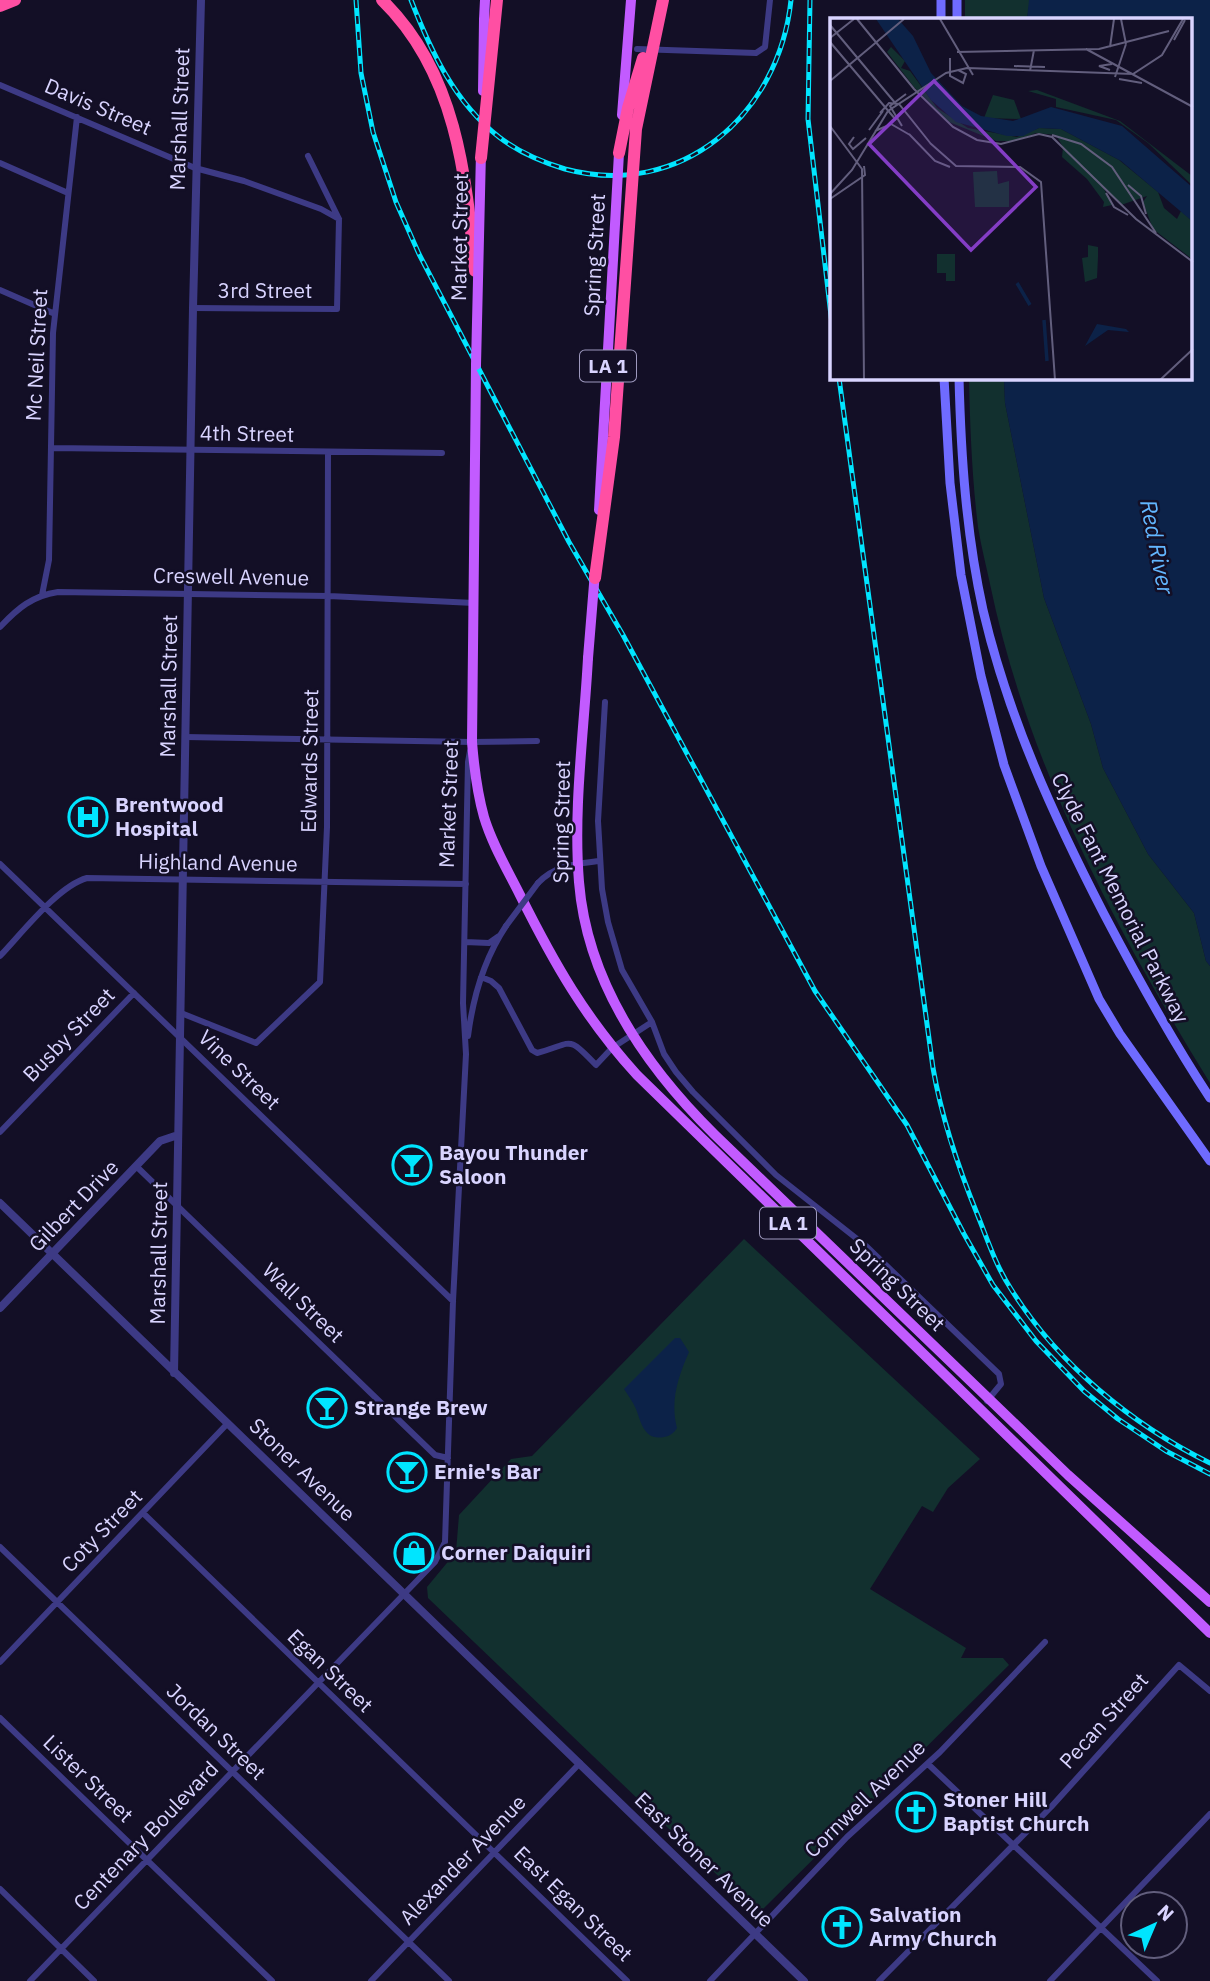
<svg xmlns="http://www.w3.org/2000/svg" width="1210" height="1981" viewBox="0 0 1210 1981" font-family="'IBM Plex Sans',sans-serif">
<style>
.green{fill:#12302f}
.water{fill:#0c2248}
.lines{fill:none;stroke-linecap:round;stroke-linejoin:round}
.minor{stroke:#3d3a85;stroke-width:6}
.tertiary{stroke:#3d3a85;stroke-width:8}
.secondary{stroke:#6f6bff;stroke-width:9}
.primary{stroke:#c25bff;stroke-width:10}
.motorway{stroke:#ff4fa3;stroke-width:12}
.rail-casing{stroke:#00e5ff;stroke-width:5}
.rail{stroke:#130f26;stroke-width:2.5;stroke-dasharray:8;stroke-linecap:butt}
.minor-bridge{stroke:#3d3a85;stroke-width:6}
.primary-bridge{stroke:#c25bff;stroke-width:10}
.motorway-bridge{stroke:#ff4fa3;stroke-width:12}
.labels{text-anchor:middle;stroke-width:5;stroke-linejoin:round;paint-order:stroke}
.shield{fill:#130f26;stroke:#9e99be;stroke-width:2}
.shield-label{font-size:19px;font-weight:bold;fill:#d9d4ff}
.street-label{font-size:21px;fill:#d9d4ff;stroke:#130f26}
.poi-label{font-size:21px;font-weight:bold;fill:#d9d4ff;stroke:#130f26;text-anchor:start}
.water-label{font-size:23px;font-style:italic;fill:#62b6ff;stroke:#130f26}
.inset-river{fill:none;stroke:#0c2248;stroke-width:3.5}
.inset-road{fill:none;stroke:#625e7d;stroke-width:2}
.view{fill:#843dc5;fill-opacity:0.15;stroke:#843dc5;stroke-width:3.5}
.inset-edge{fill:none;stroke:#d9d4ff;stroke-width:3.5}
</style>
<rect width="100%" height="100%" fill="#130f26"/>
<path class="green" d="M965,0H1030L1027,19H965Z
M969,378H1004L1005,403L1044,598L1091,724L1103,768L1148,854L1194,913L1206,961L1210,966V1083C1115,929 1027,763 990,584C986,565 981,546 978,527C972,477 970,428 969,378Z
M744,1239L980,1459L948,1488L933,1512L922,1506L870,1589L966,1648L961,1658H1003L1009,1665L758,1914L428,1598L427,1587L456,1552L459,1515L511,1459L532,1456Z"/>
<path class="water" d="M1029,0H1210V966L1206,961L1194,913L1148,854L1103,768L1091,724L1044,598L1005,403L1004,378H1191V19H1027Z
M675,1338H680L689,1352C678,1377 670,1401 677,1428C674,1433 670,1436 664,1437C644,1441 641,1422 636,1409C633,1402 628,1395 624,1389Z"/>
<g class="lines">
<path class="minor" d="M637,49L756,53L765,47L770,0
M0,85L195,168L244,181L321,209L339,219
M0,163L68,193
M0,290L55,314
M193,308L337,309L339,219L308,156
M51,448L442,453
M42,595L49,560L53,333L77,117
M0,627C18,608 32,596 58,592L329,596L474,603
M605,702L598,821L602,889L608,922L622,970L652,1022L664,1054L676,1072L693,1092L776,1175L866,1246L999,1374L1001,1384L987,1401
M185,737L472,742L537,741
M0,864L453,1301
M538,883C555,865 575,864 599,861
M465,942L489,943L499,936
M0,956C22,933 58,886 87,878L466,884
M481,977L491,981L499,988L532,1050L537,1053C573,1044 566,1033 596,1065L612,1048L652,1022
M181,1013L256,1043L320,982L327,827L328,453
M468,1036C473,997 484,959 506,926
M0,1132L134,993
M136,1166L435,1455L448,1458
M143,1513L627,1981
M0,1547L449,1981
M0,1662L228,1423
M0,1718L272,1981
M928,1764L1157,1981
M0,1889L94,1981
M30,1981L435,1562L445,1542L453,1301L466,1054L463,1003L468,762L470,751
M371,1981L580,1763
M710,1981L847,1837L940,1752L1045,1642
M879,1981L1051,1807L1179,1665L1210,1691
M1050,1981L1210,1814"/>
<path class="tertiary" d="M0,1203L804,1981
M0,1308L160,1141L178,1135
M174,1373L193,308L201,0"/>
<path class="secondary" d="M941,19V0
M957,19V0
M944,378L950,483L961,575L981,676L1004,765L1041,866L1099,999L1120,1034L1210,1161
M959,378C961,456 966,533 983,610C1008,717 1054,817 1104,914C1137,977 1171,1039 1210,1098"/>
<path class="primary" d="M484,20L485,0
M622,115L631,0
M476,365L472,742C474,767 477,792 484,817C492,844 507,869 520,895C554,963 585,1018 637,1075L1210,1633
M588,658C584,732 573,808 579,882C587,981 646,1067 715,1135L1068,1475L1210,1602"/>
<path class="motorway" d="M382,0C456,72 466,174 475,271
M0,6L15,0"/>
<g class="rail-casing">
<path id="rail" d="M356,0L361,73L373,132L396,202L419,254L569,542L623,635L815,991L907,1125L964,1234L993,1285L1036,1341L1084,1391L1118,1419L1166,1451L1210,1474
M411,0C431,51 454,102 499,137C517,151 542,162 565,169C681,200 779,115 791,0
M810,0L808,119L832,324
M839,378L933,1068C942,1120 958,1167 978,1216C988,1241 996,1266 1011,1289C1057,1363 1132,1425 1210,1463"/>
</g>
<use href="#rail" class="rail"/>
<path class="minor-bridge" d="M506,926L538,883"/>
<path class="primary-bridge" d="M483,91L484,20
M476,365L481,152
M599,510L619,153
M588,658L595,572"/>
<path class="motorway-bridge" d="M619,153L628,108L643,58
M481,158L497,0
M595,578L614,437L636,129L663,0"/>
</g>
<defs>
<g id="hospital-ring" transform="scale(2.0125)"><circle r="9.5" fill="#130f26" stroke="#00e5ff" stroke-width="1.5"/><path d="M-5-5h3v3.5h4V-5h3V5h-3V1.5h-4V5h-3Z" fill="#00e5ff"/></g>
<g id="bar-ring" transform="scale(2.0125)"><circle r="9.5" fill="#130f26" stroke="#00e5ff" stroke-width="1.5"/><path d="M-6-5H6L.8 .8V4.5H3.5V6h-7V4.5H-.8V.8Z" fill="#00e5ff"/></g>
<g id="shop-ring" transform="scale(2.0125)"><circle r="9.5" fill="#130f26" stroke="#00e5ff" stroke-width="1.5"/><path d="M-5-2.5h2.3a2.7 3.5 0 0 1 5.4 0H5L5.5 6h-11ZM-1.5-2.5h3a1.5 2.3 0 0 0-3 0Z" fill="#00e5ff"/></g>
<g id="church-ring" transform="scale(2.0125)"><circle r="9.5" fill="#130f26" stroke="#00e5ff" stroke-width="1.5"/><path d="M-1.2-6h2.4v3.5h3.3v2.4h-3.3V6h-2.4V-.1h-3.3v-2.4h3.3Z" fill="#00e5ff"/></g>
</defs>
<g fill-rule="evenodd">
<use href="#hospital-ring" x="88" y="817"/>
<use href="#bar-ring" x="412" y="1165"/>
<use href="#bar-ring" x="327" y="1408"/>
<use href="#bar-ring" x="407" y="1472"/>
<use href="#shop-ring" x="414" y="1553"/>
<use href="#church-ring" x="916" y="1812"/>
<use href="#church-ring" x="842" y="1927"/>
</g>
<g class="labels">
<g class="shield">
<rect x="580" y="350.5" width="56" height="31" rx="5"/>
<rect x="760" y="1207.5" width="56" height="31" rx="5"/>
</g>
<g class="shield-label">
<text x="608" y="373">LA 1</text>
<text x="788" y="1230">LA 1</text>
</g>
<g class="street-label">
<text transform="translate(98 107) rotate(23)" y="7">Davis Street</text>
<text transform="translate(180 119) rotate(-88)" y="7">Marshall Street</text>
<text transform="translate(460 237) rotate(-89)" y="7">Market Street</text>
<text transform="translate(595 255) rotate(-87)" y="7">Spring Street</text>
<text x="265" y="298">3rd Street</text>
<text transform="translate(37 355) rotate(-87)" y="7">Mc Neil Street</text>
<text transform="translate(247 434) rotate(1)" y="7">4th Street</text>
<text transform="translate(231 577) rotate(1)" y="7">Creswell Avenue</text>
<text transform="translate(169 686) rotate(-89)" y="7">Marshall Street</text>
<text transform="translate(310 761) rotate(-89)" y="7">Edwards Street</text>
<text transform="translate(449 804) rotate(-88)" y="7">Market Street</text>
<text transform="translate(562 822) rotate(-89)" y="7">Spring Street</text>
<text transform="translate(218 863) rotate(1)" y="7">Highland Avenue</text>
<text transform="translate(1120 898) rotate(63)" y="7">Clyde Fant Memorial Parkway</text>
<text transform="translate(69 1035) rotate(-46)" y="7">Busby Street</text>
<text transform="translate(239 1070) rotate(44)" y="7">Vine Street</text>
<text transform="translate(74 1206) rotate(-46)" y="7">Gilbert Drive</text>
<text transform="translate(159 1253) rotate(-89)" y="7">Marshall Street</text>
<text transform="translate(897 1285) rotate(44)" y="7">Spring Street</text>
<text transform="translate(303 1303) rotate(44)" y="7">Wall Street</text>
<text transform="translate(302 1470) rotate(44)" y="7">Stoner Avenue</text>
<text transform="translate(102 1531) rotate(-46)" y="7">Coty Street</text>
<text transform="translate(330 1671) rotate(44)" y="7">Egan Street</text>
<text transform="translate(1104 1721) rotate(-48)" y="7">Pecan Street</text>
<text transform="translate(216 1732) rotate(44)" y="7">Jordan Street</text>
<text transform="translate(88 1779) rotate(44)" y="7">Lister Street</text>
<text transform="translate(865 1799) rotate(-44)" y="7">Cornwell Avenue</text>
<text transform="translate(146 1836) rotate(-46)" y="7">Centenary Boulevard</text>
<text transform="translate(463 1860) rotate(-46)" y="7">Alexander Avenue</text>
<text transform="translate(704 1860) rotate(44)" y="7">East Stoner Avenue</text>
<text transform="translate(573 1904) rotate(44)" y="7">East Egan Street</text>
</g>
<g class="poi-label">
<text x="115" y="812">Brentwood<tspan x="115" dy="24">Hospital</tspan></text>
<text x="439" y="1160">Bayou Thunder<tspan x="439" dy="24">Saloon</tspan></text>
<text x="354" y="1415">Strange Brew</text>
<text x="434" y="1479">Ernie's Bar</text>
<text x="441" y="1560">Corner Daiquiri</text>
<text x="943" y="1807">Stoner Hill<tspan x="943" dy="24">Baptist Church</tspan></text>
<text x="869" y="1922">Salvation<tspan x="869" dy="24">Army Church</tspan></text>
</g>
<g class="water-label">
<text transform="translate(1157 547) rotate(79)" y="8">Red River</text>
</g>
</g>
<g transform="translate(830 18)">
<rect width="362" height="362" fill="#130f26"/>
<path d="M61,29L75,43L71,50L80,53L107,90L138,110L187,119L209,110L231,111L289,142L328,174L334,190L347,201L351,193L362,203V241L323,211L313,184L317,178L291,187L273,169L282,187L273,189L274,184L257,161L232,139L233,129L226,117L206,115L186,123H166L119,104L84,69L57,34ZM207,72L290,103L362,158V167L318,125L286,102L226,89V81L198,73ZM163,77L184,82L191,101L154,100ZM167,153L168,166L179,163V189H145L143,154ZM258,227L268,229V239L267,260L255,264L252,240L258,239ZM125,236V263H116V255H107V236Z" fill="#12302f"/>
<path d="M46,1H68L83,18L101,55L132,88L151,98L183,103L221,89L292,108L362,169V203L291,143L231,111L209,110L193,118H177L126,104L101,82ZM267,306L296,311L299,314L278,312L255,328Z" fill="#0c2248"/>
<path class="inset-river" d="M187,265L200,287M214,302L217,343"/>
<path class="inset-road" d="M27,1L84,71L123,109L147,122L171,126L209,116L222,119L306,201L363,244M110,1L143,57M291,1L296,26M0,7L66,86M0,20L24,1M344,22L355,2M0,24L66,102M280,29L284,1M256,31L363,89M127,34L269,31L339,13M120,40V58L133,65L136,56L128,52M184,48L215,49M280,52L269,48L282,46M200,53L204,32M285,59L296,26M289,61L312,65M0,63L74,1M50,95L59,85L69,86L101,126M0,108L32,151L34,362M72,108L60,88L76,76M39,112L53,93M45,113L61,106L80,117M79,116L105,143L120,149M222,117L251,126L282,149L326,215M24,119L19,126L23,131L36,120M100,125L126,148L190,149L211,164L225,362M298,167L311,178L316,196M276,175L284,189L298,197M0,176L22,152L58,93L116,55L137,50L303,56L332,37L353,1M0,181L35,157L34,148M330,362L363,331"/>
<path class="view" d="M104,63L206,169L141,232L39,126Z"/>
<rect width="362" height="362" class="inset-edge"/>
</g>
<g transform="translate(1154 1925) rotate(44)"><circle r="33" fill="#130f26" stroke="#625e7d" stroke-width="2"/>
<path d="M0-5L12 26L0 18L-12 26Z" fill="#00e5ff"/>
<text y="-10" font-size="19" font-weight="bold" text-anchor="middle" fill="#d9d4ff">N</text>
</g>
</svg>
